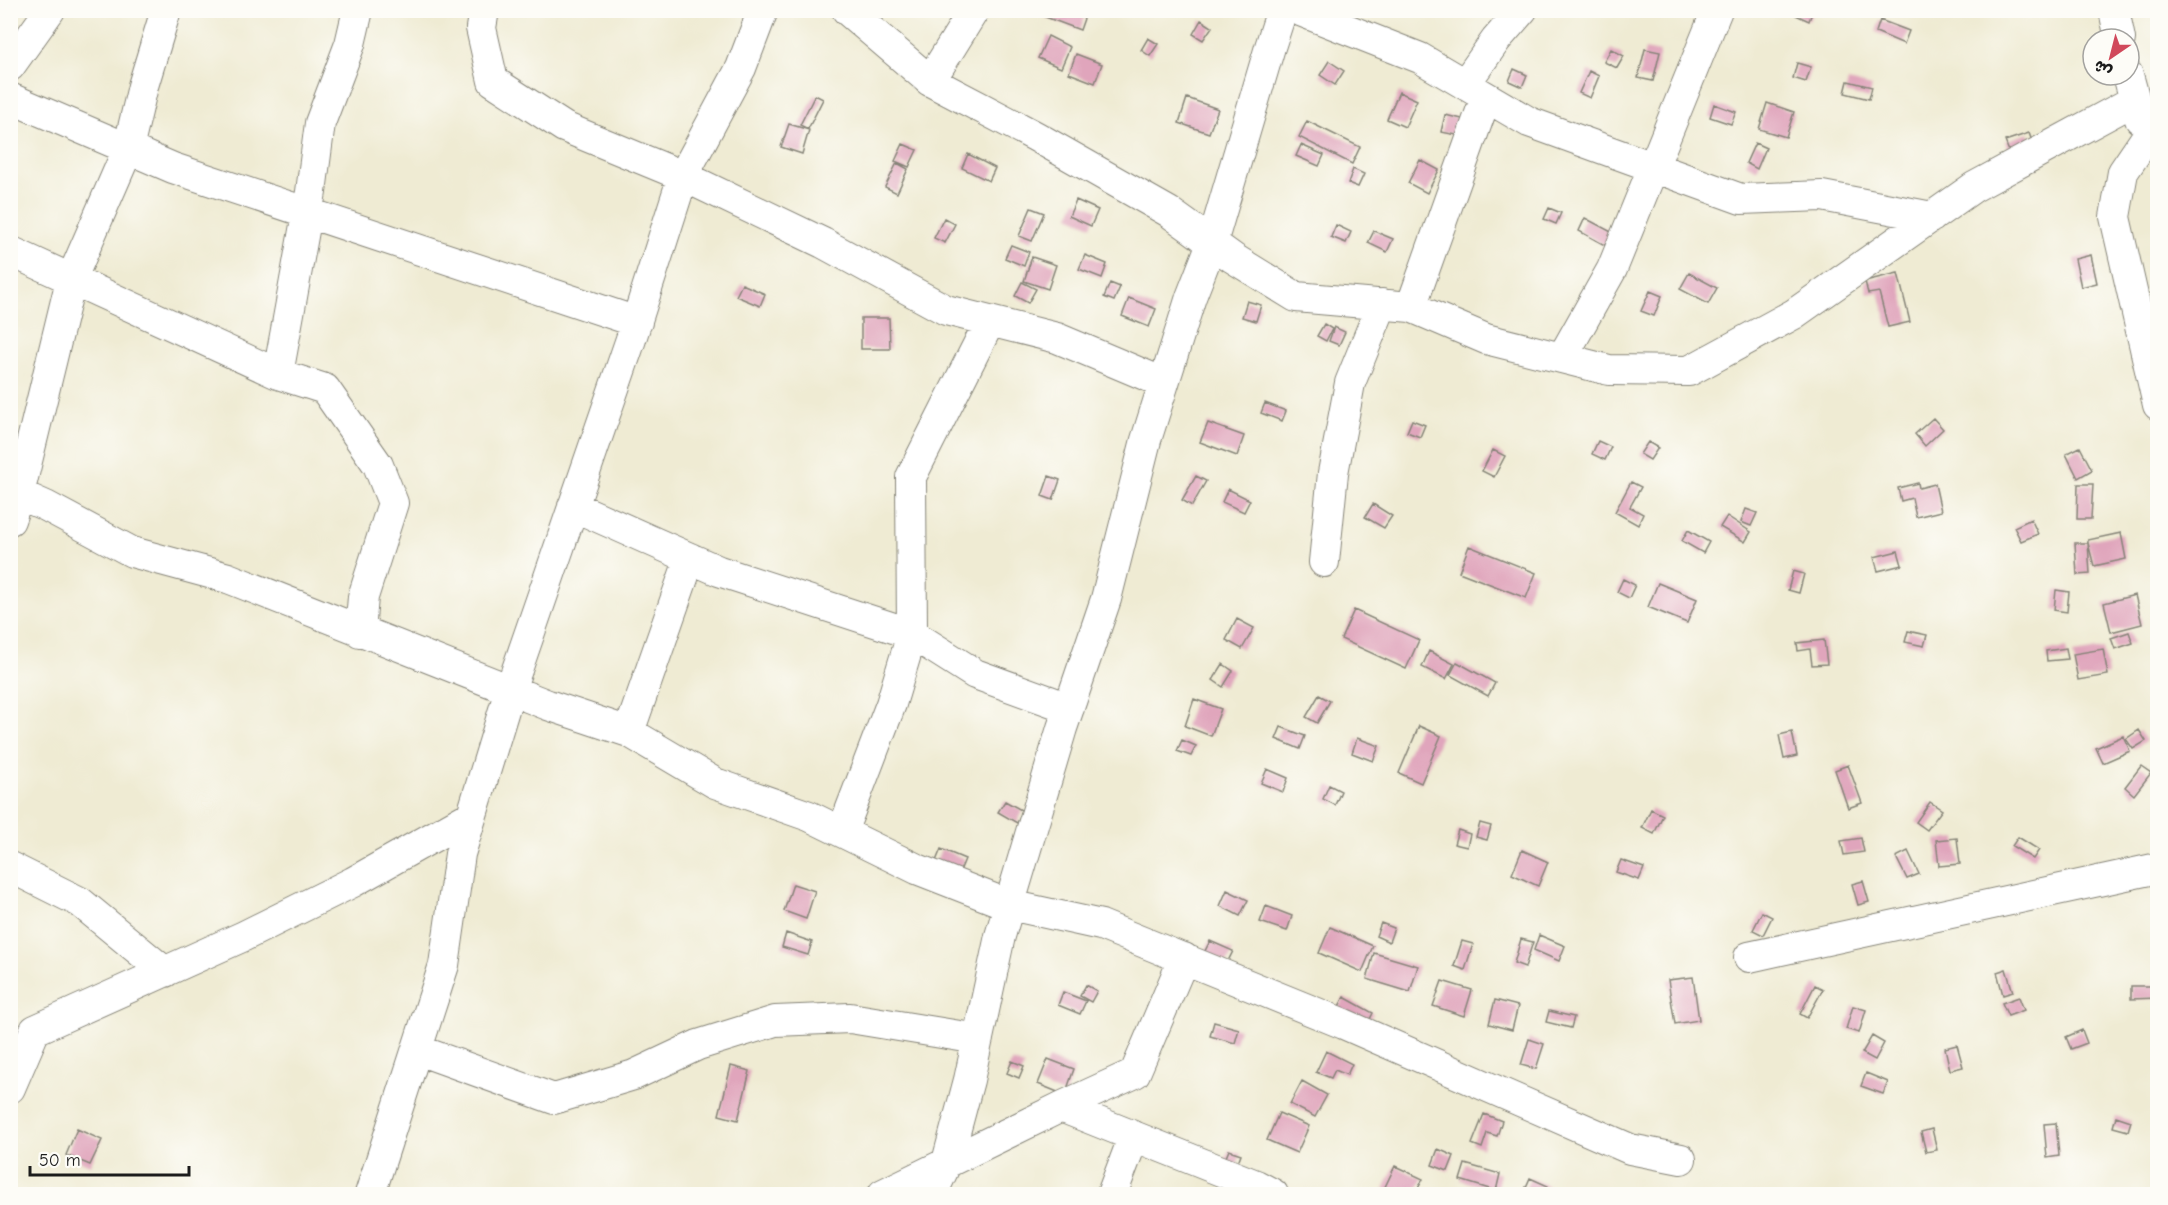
<svg xmlns="http://www.w3.org/2000/svg" width="2168" height="1205" viewBox="0 0 2168 1205" font-family="'Comic Neue','Playpen Sans Arabic',sans-serif">
<style>
.building{fill:#e0a5bc}
.lines{fill:none;stroke-linecap:round;stroke-linejoin:round}
.minor-casing{stroke:#868478;stroke-width:32}
.minor{stroke:#fff;stroke-width:30}
</style>
<rect width="100%" height="100%" fill="#fdfcf7"/>
<filter id="ink" filterUnits="userSpaceOnUse"><feTurbulence type="fractalNoise" baseFrequency=".0167" numOctaves="2"/><feDisplacementMap in="SourceGraphic" scale="12" xChannelSelector="R" yChannelSelector="G"/><feConvolveMatrix kernelMatrix="1 2 1 2 8 2 1 2 1" color-interpolation-filters="sRGB"/></filter>
<filter id="wash" filterUnits="userSpaceOnUse"><feTurbulence type="fractalNoise" baseFrequency=".008" numOctaves="4" result="noise"/><feDisplacementMap in="SourceGraphic" scale="24" xChannelSelector="R" yChannelSelector="G"/><feGaussianBlur stdDeviation="1.35" result="paint"/><feColorMatrix in="noise" values="0 0 0 0 0 0 0 0 0 0 0 0 0 0 0 0 0 1.4 0 .05"/><feComposite in="paint" operator="in"/></filter>
<g filter="url(#wash)">
<rect width="100%" height="100%" fill="#efebd3"/>
<g id="blocks">
<path class="building" d="M1042,10H1087L1080,30L1040,15Z
M1798,10H1813L1809,21L1796,15Z
M1201,20L1212,27L1203,40L1193,34Z
M1880,20L1909,31L1904,44L1876,32Z
M1048,36L1070,47L1061,68L1038,58Z
M1148,38L1158,44L1150,56L1141,50Z
M1611,49L1624,56L1617,68L1604,62Z
M1645,49L1660,52L1653,81L1638,78Z
M1076,54L1102,64L1095,83L1069,73Z
M1329,61L1344,71L1335,85L1320,75Z
M1797,63L1811,67L1806,82L1793,78Z
M1514,69L1527,75L1522,87L1509,81Z
M1589,71L1599,76L1590,98L1579,93Z
M1848,81L1872,87L1869,99L1845,93Z
M1399,92L1417,100L1405,127L1387,119Z
M815,95L823,99L808,129L800,125Z
M1187,98L1218,109L1209,133L1179,123Z
M1767,103L1794,112L1786,137L1759,129Z
M1714,104L1736,112L1731,124L1710,117Z
M1445,115L1471,121L1467,137L1441,132Z
M1307,121L1360,147L1352,164L1299,137Z
M789,124L809,130L802,154L781,147Z
M2029,133L2039,160L2015,168L2005,141Z
M1755,143L1766,148L1757,169L1746,163Z
M903,144L917,150L909,167L895,161Z
M1301,145L1324,155L1319,166L1296,156Z
M968,154L995,168L989,181L962,168Z
M1420,160L1439,170L1427,193L1408,183Z
M897,163L908,169L897,193L885,187Z
M1353,169L1364,174L1358,187L1348,183Z
M1076,200L1098,210L1091,226L1069,216Z
M1031,208L1044,213L1032,241L1019,236Z
M1549,208L1561,213L1556,224L1544,219Z
M944,218L955,224L945,243L934,238Z
M1585,218L1617,235L1610,248L1579,231Z
M1336,225L1351,232L1346,243L1331,237Z
M1374,231L1393,239L1387,252L1368,243Z
M1011,245L1029,252L1024,266L1005,258Z
M1085,255L1107,264L1102,278L1079,269Z
M2091,255L2097,283L2081,287L2075,259Z
M1032,257L1056,265L1048,289L1024,281Z
M1689,273L1717,288L1708,304L1680,289Z
M1898,273L1910,322L1888,327L1879,292L1868,294L1865,281Z
M1022,282L1036,289L1028,303L1015,296Z
M1110,283L1120,287L1114,301L1104,297Z
M742,284L765,294L760,306L736,296Z
M1650,291L1662,296L1654,316L1641,311Z
M1129,298L1156,309L1149,327L1122,316Z
M1247,301L1261,305L1256,321L1242,317Z
M861,318H889L890,349H861Z
M1324,324L1332,329L1326,341L1317,336Z
M1334,327L1345,332L1339,345L1329,341Z
M1265,403L1286,411L1282,421L1261,413Z
M1933,418L1943,429L1925,446L1915,434Z
M1412,420L1425,425L1420,437L1407,432Z
M1208,423L1244,436L1237,456L1200,442Z
M1598,441L1611,447L1605,460L1592,454Z
M1648,442L1658,448L1650,460L1640,454Z
M2080,447L2092,470L2078,478L2066,454Z
M1493,450L1505,456L1494,477L1482,471Z
M1049,476L1060,480L1053,500L1042,496Z
M1196,476L1206,481L1192,506L1182,500Z
M1631,482L1641,487L1630,507L1643,514L1638,525L1615,512Z
M1918,483L1919,488L1935,484L1941,511L1916,517L1912,498L1901,501L1898,488Z
M2078,484H2093L2091,519H2077Z
M1228,489L1250,500L1244,512L1222,502Z
M1373,504L1392,516L1384,528L1365,517Z
M1746,509L1757,513L1751,526L1741,522Z
M1727,516L1751,532L1745,542L1720,527Z
M2031,519L2038,534L2021,541L2014,527Z
M1688,530L1709,542L1703,553L1682,541Z
M2121,533L2126,559L2094,566L2088,543L2090,574L2077,575L2075,543H2088V540Z
M1469,546L1536,573L1526,598L1459,572Z
M1898,551L1902,565L1878,571L1874,557Z
M1793,571L1804,574L1799,593L1788,590Z
M1623,579L1635,585L1629,598L1617,592Z
M1658,583L1697,599L1687,623L1648,607Z
M2056,590L2069,592L2067,612L2054,610Z
M2135,595L2142,624L2111,632L2104,603Z
M1354,610L1419,640L1406,669L1341,639Z
M1237,619L1254,628L1242,649L1226,640Z
M1908,631L1927,635L1924,646L1905,642Z
M2129,632L2133,643L2115,649L2111,638Z
M1824,640L1827,664L1812,665L1810,649L1798,651L1797,643Z
M2066,648L2068,659L2047,661L2046,651Z
M2103,649L2108,675L2078,680L2073,654Z
M1429,651L1454,664L1446,679L1422,667Z
M1457,662L1495,683L1488,696L1450,675Z
M1223,664L1233,671L1223,687L1213,680Z
M1319,695L1330,701L1317,723L1306,717Z
M1194,699L1221,709L1211,736L1185,726Z
M1419,726L1441,736L1421,783L1399,773Z
M1281,727L1305,736L1300,749L1276,739Z
M2139,730L2146,741L2133,749L2126,739Z
M1792,732L1797,756L1784,759L1779,735Z
M2123,736L2130,751L2103,763L2096,748Z
M1357,738L1379,746L1373,761L1352,753Z
M1182,740L1196,746L1191,756L1177,751Z
M1848,765L1862,803L1848,808L1835,770Z
M2141,766L2151,773L2134,795L2125,787Z
M1267,769L1288,778L1283,792L1261,783Z
M1329,785L1341,791L1335,805L1323,799Z
M1005,801L1023,811L1017,823L998,812Z
M1930,802L1942,810L1927,830L1916,822Z
M1651,809L1663,815L1654,834L1642,828Z
M1480,823L1491,826L1487,840L1476,837Z
M1458,830L1470,834L1467,847L1454,844Z
M2018,837L2039,850L2033,859L2012,846Z
M1861,838L1864,852L1844,855L1841,841Z
M1957,838L1960,864L1939,866L1936,840Z
M941,849L965,859L960,871L936,861Z
M1522,850L1548,862L1538,886L1512,874Z
M1908,851L1919,874L1907,879L1896,857Z
M1621,860L1644,868L1639,880L1616,872Z
M1863,881L1869,902L1858,905L1852,884Z
M793,884L815,891L806,919L784,911Z
M1227,890L1248,900L1240,916L1220,906Z
M1266,906L1292,916L1287,931L1260,922Z
M1762,912L1772,917L1763,935L1753,930Z
M1381,923L1394,928L1389,942L1376,936Z
M1330,927L1373,946L1362,972L1319,953Z
M786,933L812,942L808,955L782,947Z
M1539,935L1565,946L1559,961L1534,950Z
M1521,939L1533,942L1525,967L1514,963Z
M1210,941L1233,951L1227,963L1204,953Z
M1462,941L1473,944L1465,970L1454,966Z
M1374,953L1418,966L1410,992L1367,979Z
M2006,969L2013,992L2003,995L1997,972Z
M1693,977L1699,1020L1675,1024L1668,980Z
M1442,981L1472,990L1464,1016L1433,1006Z
M1086,985L1097,991L1091,1002L1080,996Z
M1815,985L1823,989L1807,1018L1800,1014Z
M2131,986H2158V998L2131,999Z
M1063,992L1086,1001L1080,1014L1058,1005Z
M1344,997L1373,1013L1367,1025L1337,1010Z
M2019,997L2024,1010L2008,1016L2002,1003Z
M1495,1000L1518,1006L1512,1030L1489,1024Z
M1853,1006L1866,1010L1859,1033L1846,1029Z
M1549,1011L1574,1017L1571,1028L1546,1022Z
M1214,1022L1239,1029L1235,1043L1210,1036Z
M2082,1030L2087,1043L2071,1049L2066,1037Z
M1872,1036L1884,1043L1875,1060L1862,1053Z
M1529,1039L1544,1044L1536,1069L1521,1065Z
M1957,1045L1963,1067L1950,1070L1945,1048Z
M1326,1051L1352,1064L1347,1075L1335,1070L1331,1078L1316,1072Z
M1048,1059L1074,1069L1065,1095L1038,1084Z
M1012,1061L1024,1066L1019,1078L1007,1073Z
M731,1066L750,1071L738,1120L719,1115Z
M1866,1073L1888,1082L1883,1094L1861,1086Z
M1302,1081L1327,1095L1315,1117L1290,1104Z
M1279,1113L1309,1126L1297,1153L1267,1140Z
M1484,1114L1502,1121L1497,1136L1487,1133L1482,1148L1472,1144Z
M2116,1116L2131,1121L2128,1131L2113,1127Z
M2056,1123L2059,1156L2047,1158L2044,1124Z
M77,1129L102,1140L90,1165L66,1155Z
M1932,1129L1937,1150L1926,1152L1921,1132Z
M1438,1149L1454,1156L1448,1171L1432,1165Z
M1229,1150L1241,1154L1236,1167L1224,1162Z
M1465,1164L1500,1174L1496,1191L1460,1180Z
M1395,1166L1423,1179L1415,1194H1394L1384,1189Z
M1530,1178L1548,1186L1544,1194H1523Z"/>
</g>
</g>
<g filter="url(#ink)">
<use href="#blocks" fill-opacity="0" stroke="#868478" stroke-width="1.5"/>
<g class="lines">
<g class="minor-casing">
<path id="minor" d="M484,10L481,28L493,81L564,127L683,176L823,243L946,310L1057,338L1164,383
M847,10L930,81L1035,136L1169,212L1233,258L1296,297L1411,307L1486,339L1609,370L1689,371L1794,314L1974,187L2135,100
M1298,10L1420,58L1529,122L1741,199L1822,196L1932,217
M2114,10L2120,39
M10,66L50,10
M2128,75L2140,119
M930,81L974,10
M1465,84L1496,40L1522,10
M10,98L173,168L637,322
M2148,135L2123,172L2115,217L2158,405
M10,251L278,374L325,389L378,465L393,503L363,597L360,632
M1411,307L1486,97
M1562,358L1612,269L1717,10
M278,374L311,192L320,123L350,44L358,10
M10,490L46,506L132,552L228,578L548,705L629,732L715,783L809,816L917,869L1009,905L1101,925L1344,1024L1630,1149L1681,1159
M573,506L719,571L912,634L975,674L1069,708
M10,520L19,494L71,280L128,149L143,86L166,10
M1324,562L1333,473L1350,383L1382,304
M629,732L690,558
M842,832L891,704L912,634L911,477L990,321
M10,867L80,902L165,972
M1749,957L2158,868
M418,1050L554,1099L634,1075L698,1045L775,1021L850,1018L978,1039
M10,1088L35,1030L244,936L353,882L472,815
M1061,1107L1256,1185L1273,1194
M370,1194L444,965L460,854L510,690L631,339L683,176L741,68L763,10
M883,1194L1061,1107L1135,1073L1184,958
M932,1194L947,1162L969,1080L1000,936L1062,728L1106,599L1146,440L1191,297L1212,243L1270,47L1282,10
M1112,1194L1134,1136"/>
</g>
<use href="#minor" class="minor"/>
</g>
</g>
<rect width="2168" height="1205" fill="none" stroke="#fdfcf7" stroke-width="36"/>
<g transform="translate(2111 57) rotate(215)"><circle r="28" fill="#fdfcf7" stroke="#a3a29f" stroke-width="1.5"/>
<path d="M0-4.5L10 22L0 15L-10 22Z" fill="#d1495b"/>
<text y="-9" font-size="16" font-weight="bold" text-anchor="middle" fill="#1c1c1c">ش</text>
</g>
<path d="M30 1166v9h159v-9" fill="none" stroke="#1c1c1c" stroke-width="3"/>
<text x="39" y="1166" font-size="18" fill="#1c1c1c" stroke="#fdfcf7" stroke-width="4.5" paint-order="stroke">50 m</text>
</svg>
